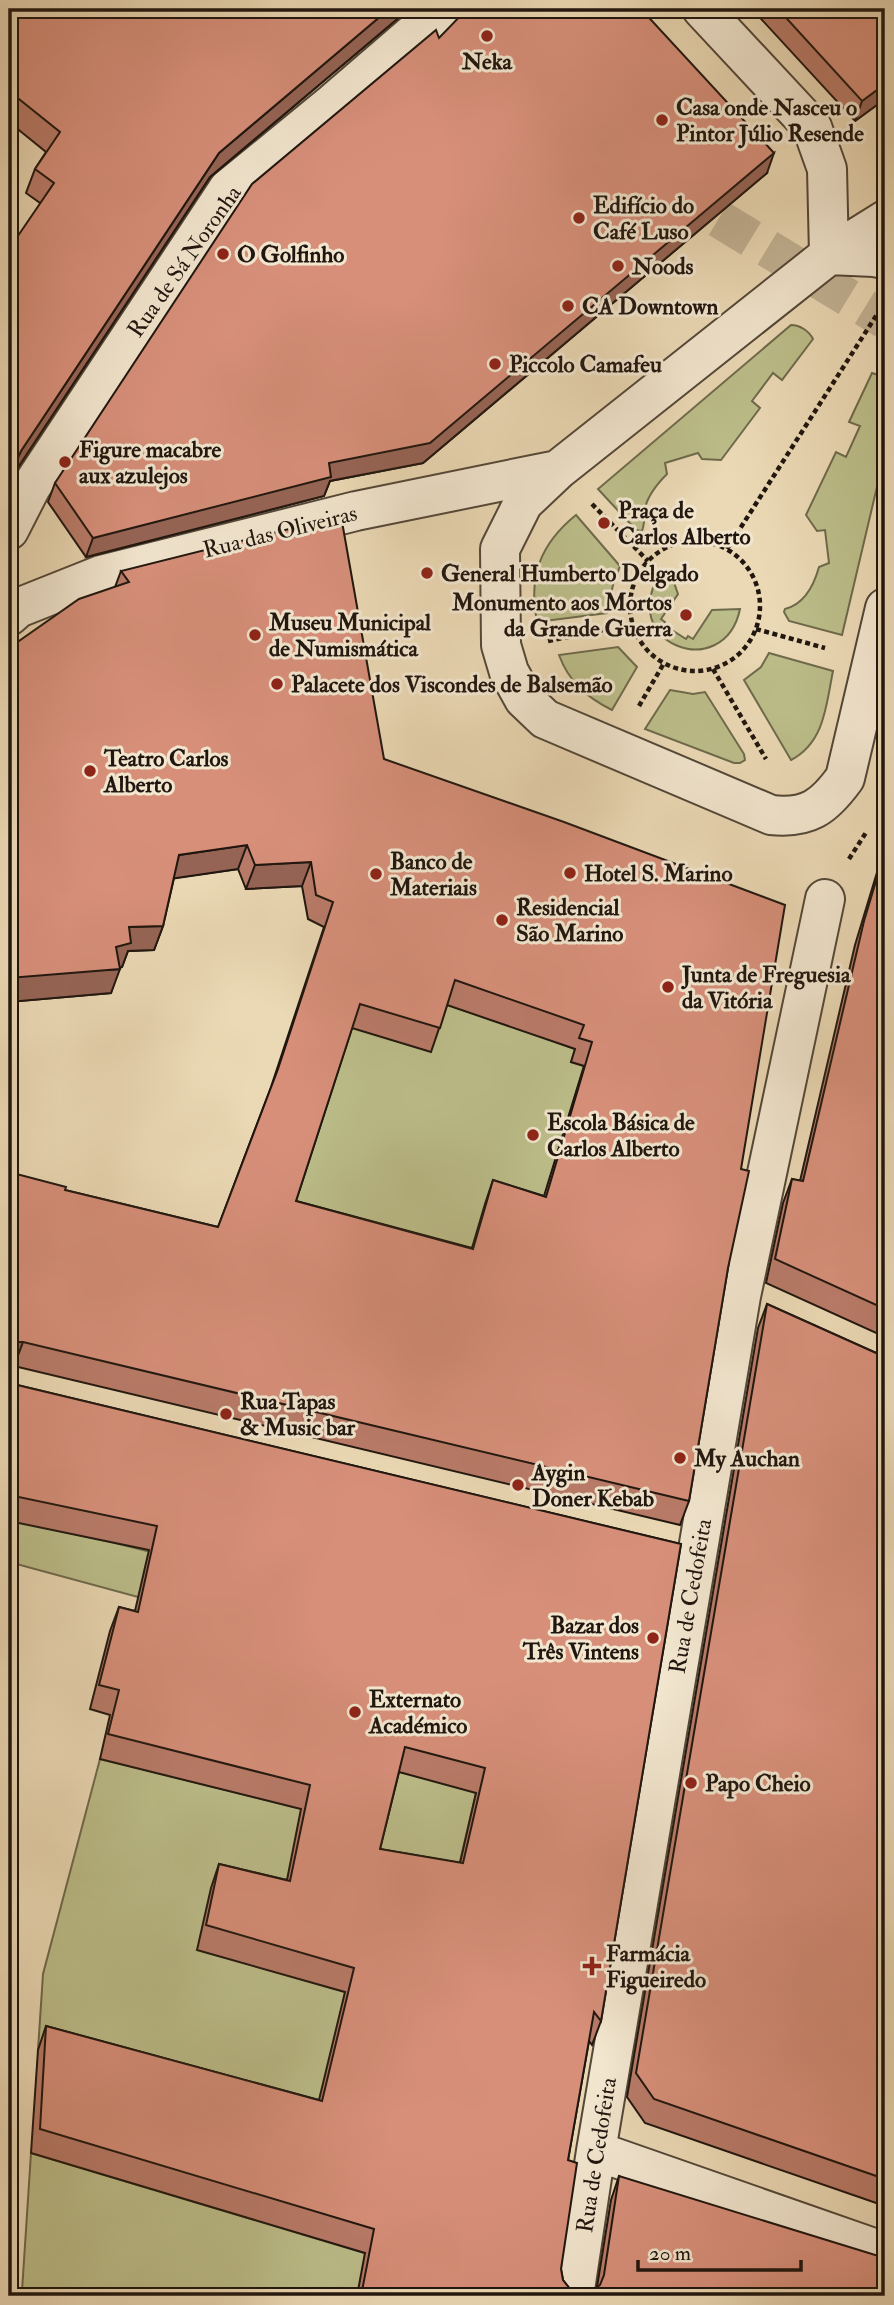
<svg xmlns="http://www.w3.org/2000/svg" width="894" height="2305" viewBox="0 0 894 2305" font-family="'IM FELL Double Pica',serif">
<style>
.green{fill:#bcbe8a;stroke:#6e6a4c;stroke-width:2}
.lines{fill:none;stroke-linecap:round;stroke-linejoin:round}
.secondary-tunnel{stroke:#c2b294;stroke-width:38;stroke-dasharray:38 19;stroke-linecap:butt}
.street-casing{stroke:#534738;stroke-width:42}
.path{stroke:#20160f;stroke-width:4.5;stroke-dasharray:5 3.5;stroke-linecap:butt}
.street{stroke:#f2e6cf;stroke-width:38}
.wall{fill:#b97b69;stroke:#20160f;stroke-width:2;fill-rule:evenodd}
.shaded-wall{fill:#966455;stroke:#20160f;stroke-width:2}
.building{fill:#d78f7a;stroke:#20160f;stroke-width:2;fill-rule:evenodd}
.poi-dot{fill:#8f2418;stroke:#f2e6cf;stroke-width:2.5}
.labels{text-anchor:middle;stroke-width:6;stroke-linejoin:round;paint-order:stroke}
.poi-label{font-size:23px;font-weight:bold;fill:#20160f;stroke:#f2e6cf;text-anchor:start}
.street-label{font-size:23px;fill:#20160f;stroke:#f2e6cf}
</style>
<rect width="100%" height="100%" fill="#ebd9b5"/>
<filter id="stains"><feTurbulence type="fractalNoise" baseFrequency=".00286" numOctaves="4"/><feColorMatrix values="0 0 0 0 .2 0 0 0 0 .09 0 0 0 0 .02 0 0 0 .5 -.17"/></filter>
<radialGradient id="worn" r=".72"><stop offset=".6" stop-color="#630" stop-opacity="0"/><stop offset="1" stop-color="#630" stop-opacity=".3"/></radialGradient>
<path class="green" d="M791,325C800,325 809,331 813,339L782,380L773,373L752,401L760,408L721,460L702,459L698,453L665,463L667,474C658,483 648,495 645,508C644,516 645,523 642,531L636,530L598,489Z
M872,373L885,377V453L842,635L789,621L784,612L785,609C805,604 814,585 819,567L829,563L825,530L817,531L806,515L836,452L846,457L860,426L849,422Z
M576,515L620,566L613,585L607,613L537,622C528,577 540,544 576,515Z
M662,571L671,574L678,594L661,619L665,622L664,625L686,639L688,636L693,639L712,610L740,609C724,685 613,643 662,571Z
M618,647L637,667L612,710C586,697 569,682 559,655Z
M769,653L833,671C826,705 825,742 791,760L744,680L761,667Z
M670,690L693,694L705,692L744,754L745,760L740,763H734L645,729Z
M362,994H449L532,1033L575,1049L571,1062L584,1066L537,1221L465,1273L287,1225Z
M9,1520L111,1542L359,1604L138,1597L9,1562Z
M308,1708L476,1793L454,1887L281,1905L198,1950L345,1992L381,2143L38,2050L43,1974L100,1759L382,1829Z
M31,2153L431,2273L426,2296H36L22,2291Z"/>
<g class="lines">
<path class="secondary-tunnel" d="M670,189L885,320"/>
<g class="street-casing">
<path id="street" d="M702,9L812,127L827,169L829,255
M885,220L829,255L559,469L523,503L500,549L501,645L509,672L524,699L545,719L771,815C808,819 824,807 845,778L885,608
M829,255L874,257L885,259
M9,530L31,487L228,189L333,103L442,9
M9,616L18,608L101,575L356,511L557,470
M596,2151L885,2252
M574,2296L596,2151L741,1296L825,899"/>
</g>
<path class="path" d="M592,504L648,561
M630 606a65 65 0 1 1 130 0a65 65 0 1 1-130 0Z
M727,549L883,305
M756,629L825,648
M548,641L633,624
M713,669L766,759
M639,706L664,663
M849,859L867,831"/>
<use href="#street" class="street"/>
</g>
<path class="wall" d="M9,9H409L210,177L13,475L40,203L26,193L35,169L46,152L9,122Z
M752,9H885V99L855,121Z
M439,38L767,173L423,463L330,481L324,496L86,557L48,502L55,483Z
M121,571L384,759L741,1169L728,1268L689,1501L680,1525L14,1366H9V1172L65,1190L218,1227L271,1087L324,927L308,919L302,886L246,889L238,869L174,878L163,926L154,950L128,951L122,967L119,968L111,993L9,1002V648L115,587ZM447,1005L575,1049L571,1062L584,1066L544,1196L493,1180L485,1204L472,1248L296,1201L352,1028L431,1052Z
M885,846V1337L766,1283L783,1203L792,1179L800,1181L855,945Z
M767,1304L885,1357V2206L645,2123L627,2097L758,1328Z
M9,1382L13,1384L681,1544L601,2021L592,2045L589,2041L568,2160L561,2269L563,2280L570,2289L580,2294L591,2292L597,2287L611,2200L619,2176L885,2296H357L365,2253L31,2153L38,2050L46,2026L319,2100L345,1992L197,1950L211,1888L219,1864L287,1880L301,1809L100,1759L110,1715L90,1709L110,1631L119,1607L135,1611L149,1550L9,1521ZM399,1772L476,1793L460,1863L380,1849Z"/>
<path class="shaded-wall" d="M389,9H409L210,177L13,475L9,483V476L21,451L219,153Z
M885,84V99L855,121L862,101Z
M774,153L767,173L423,463L330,481L324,496L86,557L93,538L329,463Z
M247,845L238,869L170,879L179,855Z
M311,862L302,886L246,889L255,865Z
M163,926L154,950L128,951L122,967L109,970L120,969L111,993L9,1002V978L116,947L129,927Z
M12,1342H23L14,1366H9V1344Z"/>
<path class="building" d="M9,9H389L219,153L21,451L9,476V249L54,183L35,169L60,132L9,91Z
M467,9H641L774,153L430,443L329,463L331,477L93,538L55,483L252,184L436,30L439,38Z
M778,9H885V84L862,101Z
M341,516L384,759L564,822L785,905L741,1169L749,1171L728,1268L689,1501L23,1342H12L9,1344V1172L66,1187L65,1190L218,1227L278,1069L333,902L316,895L311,862L255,865L247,845L179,855L163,926L129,927L131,943L116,947L120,969L9,978V648L79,599L129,582L121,571ZM455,980L584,1025L579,1038L592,1042L546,1197L493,1180L473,1249L296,1201L360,1004L440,1028Z
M885,851V1309L775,1259L792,1179L803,1181L864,921Z
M767,1304L885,1357V2179L654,2099L636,2073Z
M9,1382L13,1384L681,1544L601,2021L594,2012L568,2160L577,2163L561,2269L563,2280L570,2289L580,2294L591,2292L600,2285L604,2275L619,2176L885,2258V2296H361L374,2229L40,2129L46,2026L322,2101L354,1968L206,1925L219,1864L290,1881L310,1785L108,1734L119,1690L99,1685L119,1607L138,1612L157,1526L9,1495ZM405,1747L485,1768L463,1863L380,1849Z"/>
<g class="poi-dot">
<circle cx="487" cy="36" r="7"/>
<circle cx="662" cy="120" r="7"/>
<circle cx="579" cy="218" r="7"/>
<circle cx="223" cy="254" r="7"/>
<circle cx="618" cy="266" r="7"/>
<circle cx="568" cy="306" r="7"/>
<circle cx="495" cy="364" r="7"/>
<circle cx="65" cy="462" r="7"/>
<circle cx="604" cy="523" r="7"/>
<circle cx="427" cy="573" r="7"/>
<circle cx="686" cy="615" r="7"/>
<circle cx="255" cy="635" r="7"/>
<circle cx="277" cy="684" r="7"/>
<circle cx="90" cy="771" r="7"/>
<circle cx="570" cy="873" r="7"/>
<circle cx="376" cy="874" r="7"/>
<circle cx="502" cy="920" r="7"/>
<circle cx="668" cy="987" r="7"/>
<circle cx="533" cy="1135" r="7"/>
<circle cx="226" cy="1414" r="7"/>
<circle cx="680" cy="1458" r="7"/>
<circle cx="518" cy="1485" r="7"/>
<circle cx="653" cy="1638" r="7"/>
<circle cx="355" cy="1712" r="7"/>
<circle cx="691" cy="1783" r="7"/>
<path d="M588.5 1955.5h7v7h7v7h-7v7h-7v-7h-7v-7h7z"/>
</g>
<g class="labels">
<g class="poi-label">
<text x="487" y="69" text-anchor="middle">Neka</text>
<text x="676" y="115">Casa onde Nasceu o<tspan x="676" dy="26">Pintor Júlio Resende</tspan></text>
<text x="593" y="213">Edifício do<tspan x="593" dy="26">Café Luso</tspan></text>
<text x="237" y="262">O Golfinho</text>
<text x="632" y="274">Noods</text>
<text x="582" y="314">CA Downtown</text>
<text x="509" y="372">Piccolo Camafeu</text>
<text x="79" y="457">Figure macabre<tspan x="79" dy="26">aux azulejos</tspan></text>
<text x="618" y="518">Praça de<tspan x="618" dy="26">Carlos Alberto</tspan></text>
<text x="441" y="581">General Humberto Delgado</text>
<text x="672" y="610" text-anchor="end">Monumento aos Mortos<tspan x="672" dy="26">da Grande Guerra</tspan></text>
<text x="269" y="630">Museu Municipal<tspan x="269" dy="26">de Numismática</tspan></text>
<text x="291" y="692">Palacete dos Viscondes de Balsemão</text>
<text x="104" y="766">Teatro Carlos<tspan x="104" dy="26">Alberto</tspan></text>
<text x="390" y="869">Banco de<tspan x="390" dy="26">Materiais</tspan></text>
<text x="584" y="881">Hotel S. Marino</text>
<text x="516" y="915">Residencial<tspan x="516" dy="26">São Marino</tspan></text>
<text x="682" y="982">Junta de Freguesia<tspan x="682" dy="26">da Vitória</tspan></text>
<text x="547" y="1130">Escola Básica de<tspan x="547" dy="26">Carlos Alberto</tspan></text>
<text x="240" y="1409">Rua Tapas<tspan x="240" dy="26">&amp; Music bar</tspan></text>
<text x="694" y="1466">My Auchan</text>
<text x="532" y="1480">Aygin<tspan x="532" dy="26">Doner Kebab</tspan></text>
<text x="639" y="1633" text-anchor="end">Bazar dos<tspan x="639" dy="26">Três Vintens</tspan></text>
<text x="369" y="1707">Externato<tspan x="369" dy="26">Académico</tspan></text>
<text x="705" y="1791">Papo Cheio</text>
<text x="606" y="1961">Farmácia<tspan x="606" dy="26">Figueiredo</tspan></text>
</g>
<g class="street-label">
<text transform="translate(184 261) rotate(-55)" y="8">Rua de Sá Noronha</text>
<text transform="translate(280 531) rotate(-14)" y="8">Rua das Oliveiras</text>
<text transform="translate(690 1596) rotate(-80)" y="8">Rua de Cedofeita</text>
<text transform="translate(596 2155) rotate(-81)" y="8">Rua de Cedofeita</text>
</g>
</g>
<rect width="894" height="2305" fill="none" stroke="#ebd9b5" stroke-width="35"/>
<rect x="10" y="10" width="873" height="2284" fill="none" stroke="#20160f" stroke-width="3.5"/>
<rect x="18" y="18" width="859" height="2270" fill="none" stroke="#20160f" stroke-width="2"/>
<path d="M638 2260v10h163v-10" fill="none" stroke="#20160f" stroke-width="3.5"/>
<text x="649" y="2260" font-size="21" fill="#20160f" stroke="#f2e6cf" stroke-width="5" paint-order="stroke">20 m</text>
<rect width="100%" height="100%" filter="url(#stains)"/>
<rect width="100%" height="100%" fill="url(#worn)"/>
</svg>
